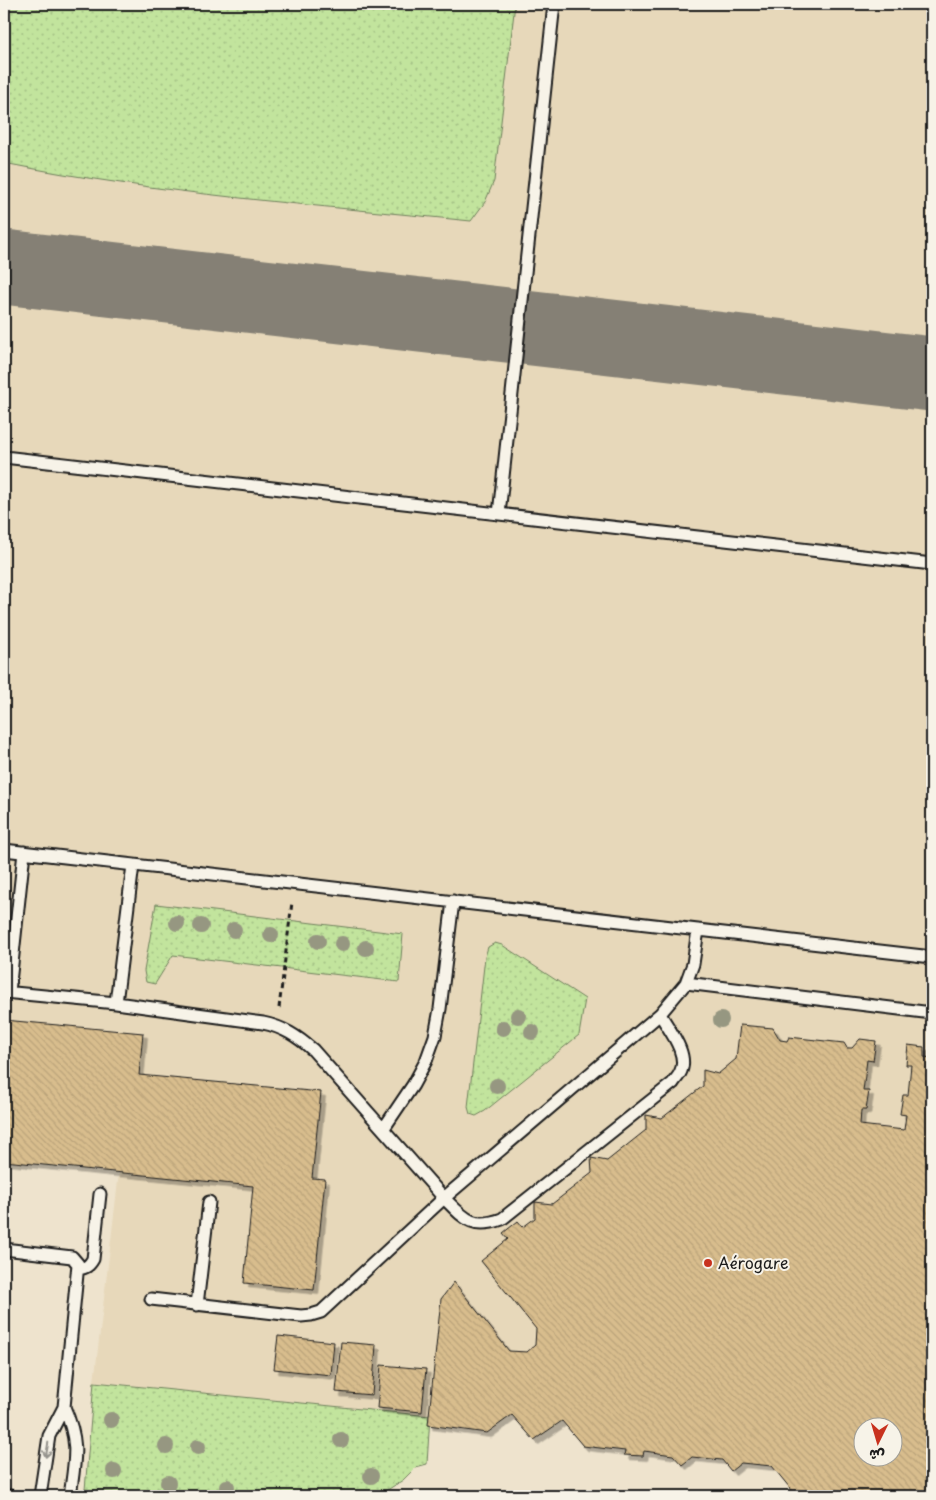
<svg xmlns="http://www.w3.org/2000/svg" width="936" height="1500" viewBox="0 0 936 1500" font-family="'Playpen Sans','Playpen Sans Arabic',sans-serif">
<style>
.built{fill:#e7d8ba;fill-rule:evenodd}
.grass{fill:url(#grass-dots);stroke:#6f805c}
.lines{fill:none;stroke-linecap:round;stroke-linejoin:round}
.taxiway{stroke:#858074;stroke-width:75}
.building{fill:url(#building-back-hatch);stroke:#1c1c1c;fill-rule:evenodd;filter:url(#shadow)}
.lane-casing{stroke:#1c1c1c;stroke-width:15}
.path{stroke:#1c1c1c;stroke-width:3;stroke-dasharray:5 4;stroke-linecap:butt}
.lane{stroke:#f7f3e8;stroke-width:11}
.tree{fill:#969781}
.oneway{stroke:#94928c}
.poi-dot{fill:#c8321e;stroke:#f7f3e8;stroke-width:2}
.labels{text-anchor:middle;stroke-width:4;stroke-linejoin:round;paint-order:stroke}
.poi-label{font-size:16px;fill:#1c1c1c;stroke:#f7f3e8;text-anchor:start}
</style>
<defs>
<pattern id="grass-dots" width="8" height="8" patternUnits="userSpaceOnUse" patternTransform="scale(1.25)"><rect width="8" height="8" fill="#c2e49d"/><path d="M2 2h.1M6 6h.1" fill="none" stroke="#a6c387" stroke-width="1.8" stroke-linecap="round"/></pattern>
<pattern id="building-back-hatch" width="6" height="6" patternUnits="userSpaceOnUse" patternTransform="scale(1.25)"><rect width="6" height="6" fill="#d8bd8d"/><path d="M-1 5l2 2M0 0l6 6M5-1l2 2" fill="none" stroke="#b9a279"/></pattern>
<filter id="shadow"><feDropShadow dx="4.5" dy="4.5" stdDeviation="0" flood-color="#0004"/></filter>
</defs>
<rect width="100%" height="100%" fill="#eee3cd"/>
<filter id="ink" filterUnits="userSpaceOnUse"><feTurbulence type="fractalNoise" baseFrequency=".02" numOctaves="2"/><feDisplacementMap in="SourceGraphic" scale="10" xChannelSelector="R" yChannelSelector="G"/><feConvolveMatrix kernelMatrix="1 2 1 2 8 2 1 2 1" color-interpolation-filters="sRGB"/></filter>
<g filter="url(#ink)">
<path class="built" d="M4,4H932V1488L922,1496H818L794,1493L772,1466L692,1457L682,1465L673,1455L644,1451L643,1456L624,1455V1451L583,1446L562,1421L534,1440L512,1416L487,1433L428,1425L429,1416L94,1382L119,1173L4,1161ZM864,1428H894V1458H864Z"/>
<path class="grass" d="M4,4H515L494,181L485,202L471,221C315,205 158,194 4,163Z
M156,904L403,934L399,982L173,955L155,984L146,982L144,971Z
M495,943L502,945L585,999L579,1035L485,1111L476,1116L470,1114L468,1107L485,957L488,947Z
M94,1382L430,1416L427,1464L416,1467L403,1480L378,1496H159L85,1490Z"/>
<g class="lines">
<path class="taxiway" d="M4,267L932,374"/>
</g>
<path class="building" d="M4,1020L143,1033L139,1075L321,1092L312,1178L325,1179L314,1290L244,1283L253,1186L4,1161Z
M740,1025L773,1028L780,1040L787,1041L789,1037L844,1043L847,1048H852L860,1039L876,1041L873,1061L867,1060L863,1091H869L866,1110H861L860,1125L904,1130L906,1115L900,1114L903,1095H908L911,1065H906L908,1045L924,1047V1057L932,1058V1488L922,1496H818L794,1493L772,1466L741,1463L731,1471L722,1460L692,1457L682,1465L673,1455L644,1451L643,1456L624,1455L625,1451L583,1446L562,1421L534,1440L512,1415L487,1433L428,1425L441,1299L454,1282L509,1351L527,1352L535,1345L536,1329L481,1261L508,1239L503,1233L518,1221L523,1227L535,1218V1202L552,1204L592,1173L591,1158L607,1161L646,1130V1115L662,1118L703,1086V1070L718,1074L736,1059ZM864,1428H894V1458H864Z
M278,1336L334,1342L331,1375L274,1369Z
M341,1342L376,1345L372,1395L336,1392Z
M381,1365L426,1369L422,1412L377,1408Z"/>
<g class="lines">
<g class="lane-casing">
<path id="lane" d="M4,457L932,564
M499,514L554,4
M4,850L932,957
M686,983L932,1013
M4,992L116,1003L263,1023C283,1027 297,1036 313,1050L444,1198C464,1218 472,1230 502,1219L673,1083C675,1080 678,1077 680,1073C690,1055 669,1030 660,1014
M9,992L24,852
M116,1003L133,865
M384,1128L413,1085L426,1061L435,1036L440,1009L453,901
M4,1249L72,1257L78,1264L64,1407L49,1436L40,1496
M78,1269C86,1268 89,1266 93,1259L100,1194
M151,1299L301,1316L311,1315L321,1312L444,1198L660,1014L686,983L693,964L698,930
M197,1305L209,1202
M64,1407C80,1443 75,1459 70,1496
M4,1496H10"/>
</g>
<path class="path" d="M279,1008L292,902"/>
<use href="#lane" class="lane"/>
</g>
<g class="tree">
<circle cx="177" cy="923" r="8"/>
<circle cx="201" cy="926" r="8"/>
<circle cx="234" cy="930" r="8"/>
<circle cx="271" cy="935" r="8"/>
<circle cx="318" cy="941" r="8"/>
<circle cx="342" cy="944" r="8"/>
<circle cx="366" cy="948" r="8"/>
<circle cx="518" cy="1016" r="8"/>
<circle cx="721" cy="1020" r="8"/>
<circle cx="503" cy="1028" r="8"/>
<circle cx="532" cy="1032" r="8"/>
<circle cx="497" cy="1086" r="8"/>
<circle cx="111" cy="1420" r="8"/>
<circle cx="341" cy="1440" r="8"/>
<circle cx="166" cy="1446" r="8"/>
<circle cx="198" cy="1447" r="8"/>
<circle cx="114" cy="1471" r="8"/>
<circle cx="371" cy="1476" r="8"/>
<circle cx="168" cy="1483" r="8"/>
<circle cx="227" cy="1487" r="8"/>
</g>
<defs><path id="oneway-shaft" d="M-6 0H5M1.5-3L5.5 0L1.5 3" fill="none" stroke-width="1.6" stroke-linecap="round" stroke-linejoin="round" transform="scale(1.25)"/></defs>
<use class="oneway" href="#oneway-shaft" transform="translate(47 1450) rotate(100)"/>
</g>
<circle class="poi-dot" cx="708" cy="1263" r="5"/>
<g class="labels">
<g class="poi-label">
<text x="718" y="1269">Aérogare</text>
</g>
</g>
<rect width="936" height="1500" fill="none" stroke="#f7f3e8" stroke-width="20"/>
<rect x="10" y="10" width="916" height="1480" fill="none" stroke="#1c1c1c" stroke-width="2" filter="url(#ink)"/>
<g transform="translate(878 1442) rotate(185)"><circle r="24" fill="#f7f3e8" stroke="#9f9d96"/>
<path d="M0-4L9 19L0 12L-9 19Z" fill="#c8321e"/>
<text y="-8" font-size="14" font-weight="bold" text-anchor="middle" fill="#1c1c1c">ش</text>
</g>
</svg>
